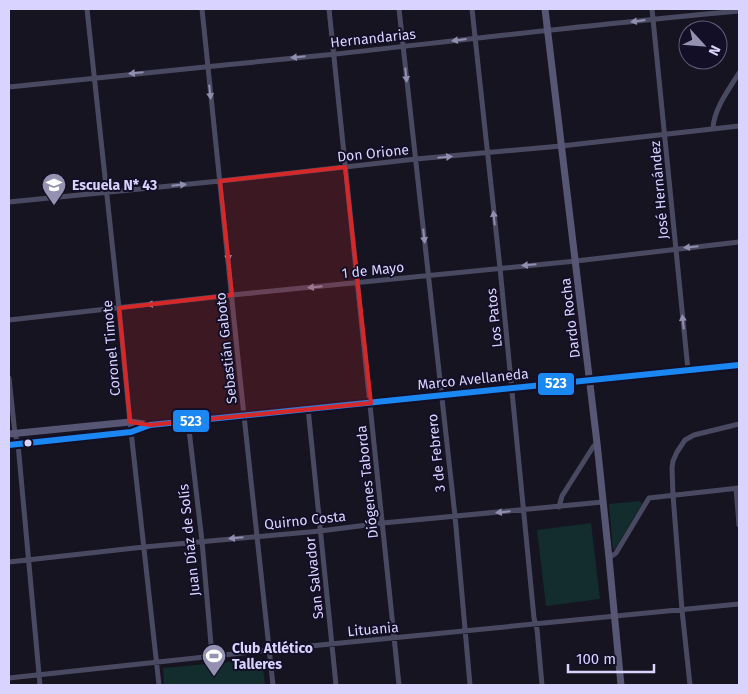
<svg xmlns="http://www.w3.org/2000/svg" width="748" height="694" font-family="'Fira Sans',sans-serif">
<rect width="100%" height="100%" fill="#161421"/>
<path fill="#132c2d" d="M 640,501 L 642,504 L 615,549 L 613,549 L 609,504 Z
M 591,523 L 600,599 L 546,606 L 537,530 Z
M 262,659 L 265,685 L 164,685 L 163,668 Z"/>
<g fill="none" stroke-linecap="round" stroke-linejoin="round">
<path stroke="#4a4962" stroke-width="5" d="M 87,9 L 119,308 L 130,422 L 159,685
M 202,9 C 225,234 248,460 273,685
M 329,9 L 399,685
M 399,9 L 455,516 L 470,685
M 472,9 L 500,268 L 534,618 L 537,629 L 542,685
M 652,9 L 688,370
M 9,87 C 118,75 227,65 336,54 C 471,39 605,23 739,11
M 713,128 C 714,109 729,89 739,73
M 9,202 L 220,181 L 416,159 L 561,146 L 739,126
M 9,320 L 232,295 L 576,261 L 739,242
M 9,378 L 15,434 L 18,444 L 40,685
M 308,408 L 336,685
M 188,421 L 202,541 L 212,656
M 736,488 L 739,525
M 559,507 L 562,496 L 593,447 L 597,443
M 609,558 L 616,553 L 649,498 L 739,488
M 9,562 L 144,547 L 320,531 L 383,523 L 603,502
M 9,678 L 269,650 L 739,604
M 690,685 L 682,610 L 673,495 L 672,468 L 673,461 L 677,452 L 685,440 L 694,435 L 739,424"/>
<path stroke="#575674" stroke-width="7" d="M 545,9 L 597,443 L 609,558 L 621,685
M 9,434 L 130,422 L 150,425 L 188,421 L 739,365
M 9,445 L 131,432 L 149,425"/>
<defs>
<path id="bus-1" d="M 9,445 L 131,432 L 150,425 L 739,365"/>
</defs>
<use href="#bus-1" stroke="#130f26" stroke-width="10"/>
<use href="#bus-1" stroke="#1a87f2" stroke-width="6"/>
</g>
<defs><path id="oneway-solid" d="M-6-.8H1V-3.2L6.5 0L1 3.2V.8H-6Z" transform="scale(1.25)"/></defs>
<g fill="#928eb0">
<use href="#oneway-solid" transform="translate(638 21) rotate(173)"/>
<use href="#oneway-solid" transform="translate(459 40) rotate(173)"/>
<use href="#oneway-solid" transform="translate(298 57) rotate(174)"/>
<use href="#oneway-solid" transform="translate(136 73) rotate(175)"/>
<use href="#oneway-solid" transform="translate(406 75) rotate(84)"/>
<use href="#oneway-solid" transform="translate(210 92) rotate(84)"/>
<use href="#oneway-solid" transform="translate(445 157) rotate(-5)"/>
<use href="#oneway-solid" transform="translate(179 185) rotate(-6)"/>
<use href="#oneway-solid" transform="translate(494 218) rotate(-96)"/>
<use href="#oneway-solid" transform="translate(424 236) rotate(84)"/>
<use href="#oneway-solid" transform="translate(691 247) rotate(174)"/>
<use href="#oneway-solid" transform="translate(228 254) rotate(84)"/>
<use href="#oneway-solid" transform="translate(529 265) rotate(175)"/>
<use href="#oneway-solid" transform="translate(315 287) rotate(174)"/>
<use href="#oneway-solid" transform="translate(154 304) rotate(174)"/>
<use href="#oneway-solid" transform="translate(683 322) rotate(-96)"/>
<use href="#oneway-solid" transform="translate(503 512) rotate(174)"/>
<use href="#oneway-solid" transform="translate(236 538) rotate(175)"/>
</g>
<path fill="#d62828" fill-opacity="0.2" stroke="#d62828" stroke-width="4" stroke-linejoin="round" d="M 345,167 L 371,403 L 150,425 L 130,422 L 119,308 L 232,295 L 220,181 Z"/>
<defs>
<symbol id="school-pin" viewBox="-11 -11 22 30"><path d="M0 17L-7.5 6A9.5 9.5 0 1 1 7.5 6Z" fill="#9591b1" stroke="#130f26"/><path d="M0-5L7-2L0 1L-7-2ZM-4 1L0 2.5L4 1V4Q0 6-4 4Z" fill="#fff"/></symbol>
<symbol id="stadium-pin" viewBox="-11 -11 22 30"><path d="M0 17L-7.5 6A9.5 9.5 0 1 1 7.5 6Z" fill="#9591b1" stroke="#130f26"/><path d="M0-5a6.5 5 0 1 0 0 10a6.5 5 0 1 0 0-10ZM-3.5-1.8h7v3.6h-7Z" fill="#fff"/></symbol>
</defs>
<g fill-rule="evenodd">
<use href="#school-pin" x="40" y="171" width="28" height="38"/>
<use href="#stadium-pin" x="200" y="642" width="28" height="38"/>
</g>
<circle fill="#d9d4ff" stroke="#130f26" stroke-width="2" cx="28" cy="443" r="4.5"/>
<g text-anchor="middle" stroke-width="4" stroke-linejoin="round" paint-order="stroke">
<g font-size="14" fill="#d9d4ff" stroke="#130f26">
<text transform="translate(373 38) rotate(-6)" y="5">Hernandarias</text>
<text transform="translate(373 153) rotate(-6)" y="5">Don Orione</text>
<text transform="translate(659 190) rotate(-95)" y="5">José Hernández</text>
<text transform="translate(373 270) rotate(-6)" y="5">1 de Mayo</text>
<text transform="translate(494 318) rotate(-96)" y="5">Los Patos</text>
<text transform="translate(570 318) rotate(-97)" y="5">Dardo Rocha</text>
<text transform="translate(111 348) rotate(-95)" y="5">Coronel Timote</text>
<text transform="translate(226 348) rotate(-96)" y="5">Sebastián Gaboto</text>
<text transform="translate(473 379) rotate(-6)" y="5">Marco Avellaneda</text>
<text transform="translate(436 453) rotate(-96)" y="5">3 de Febrero</text>
<text transform="translate(367 482) rotate(-96)" y="5">Diógenes Taborda</text>
<text transform="translate(305 520) rotate(-6)" y="5">Quirno Costa</text>
<text transform="translate(189 540) rotate(-96)" y="5">Juan Díaz de Solís</text>
<text transform="translate(314 578) rotate(-96)" y="5">San Salvador</text>
<text transform="translate(373 629) rotate(-5)" y="5">Lituania</text>
</g>
<g font-size="14" font-weight="bold" fill="#d9d4ff" stroke="#130f26" text-anchor="start">
<text x="72" y="190">Escuela N* 43</text>
<text x="232" y="653">Club Atlético<tspan x="232" dy="16">Talleres</tspan></text>
</g>
</g>
<g stroke="#130f26" stroke-width="2">
<rect x="537" y="372" width="38" height="24" rx="5" fill="#1a87f2"/>
<rect x="172" y="409" width="38" height="24" rx="5" fill="#1a87f2"/>
</g>
<g font-size="14" text-anchor="middle" font-weight="bold" fill="#fff">
<text x="556" y="388">523</text>
<text x="191" y="426">523</text>
</g>
<rect width="748" height="694" fill="none" stroke="#d9d4ff" stroke-width="20"/>
<g transform="translate(703 45) rotate(116)"><circle r="24" fill="#130f26" stroke="#625e7d"/>
<path d="M0-4L9 19L0 12L-9 19Z" fill="#9591b1"/>
<text y="-8" font-size="14" font-weight="bold" text-anchor="middle" fill="#d9d4ff">N</text>
</g>
<path d="M568 664v8h86v-8" fill="none" stroke="#d9d4ff" stroke-width="2.5"/>
<text x="576" y="664" font-size="15" fill="#d9d4ff" stroke="#130f26" stroke-width="4" paint-order="stroke">100 m</text>
</svg>
